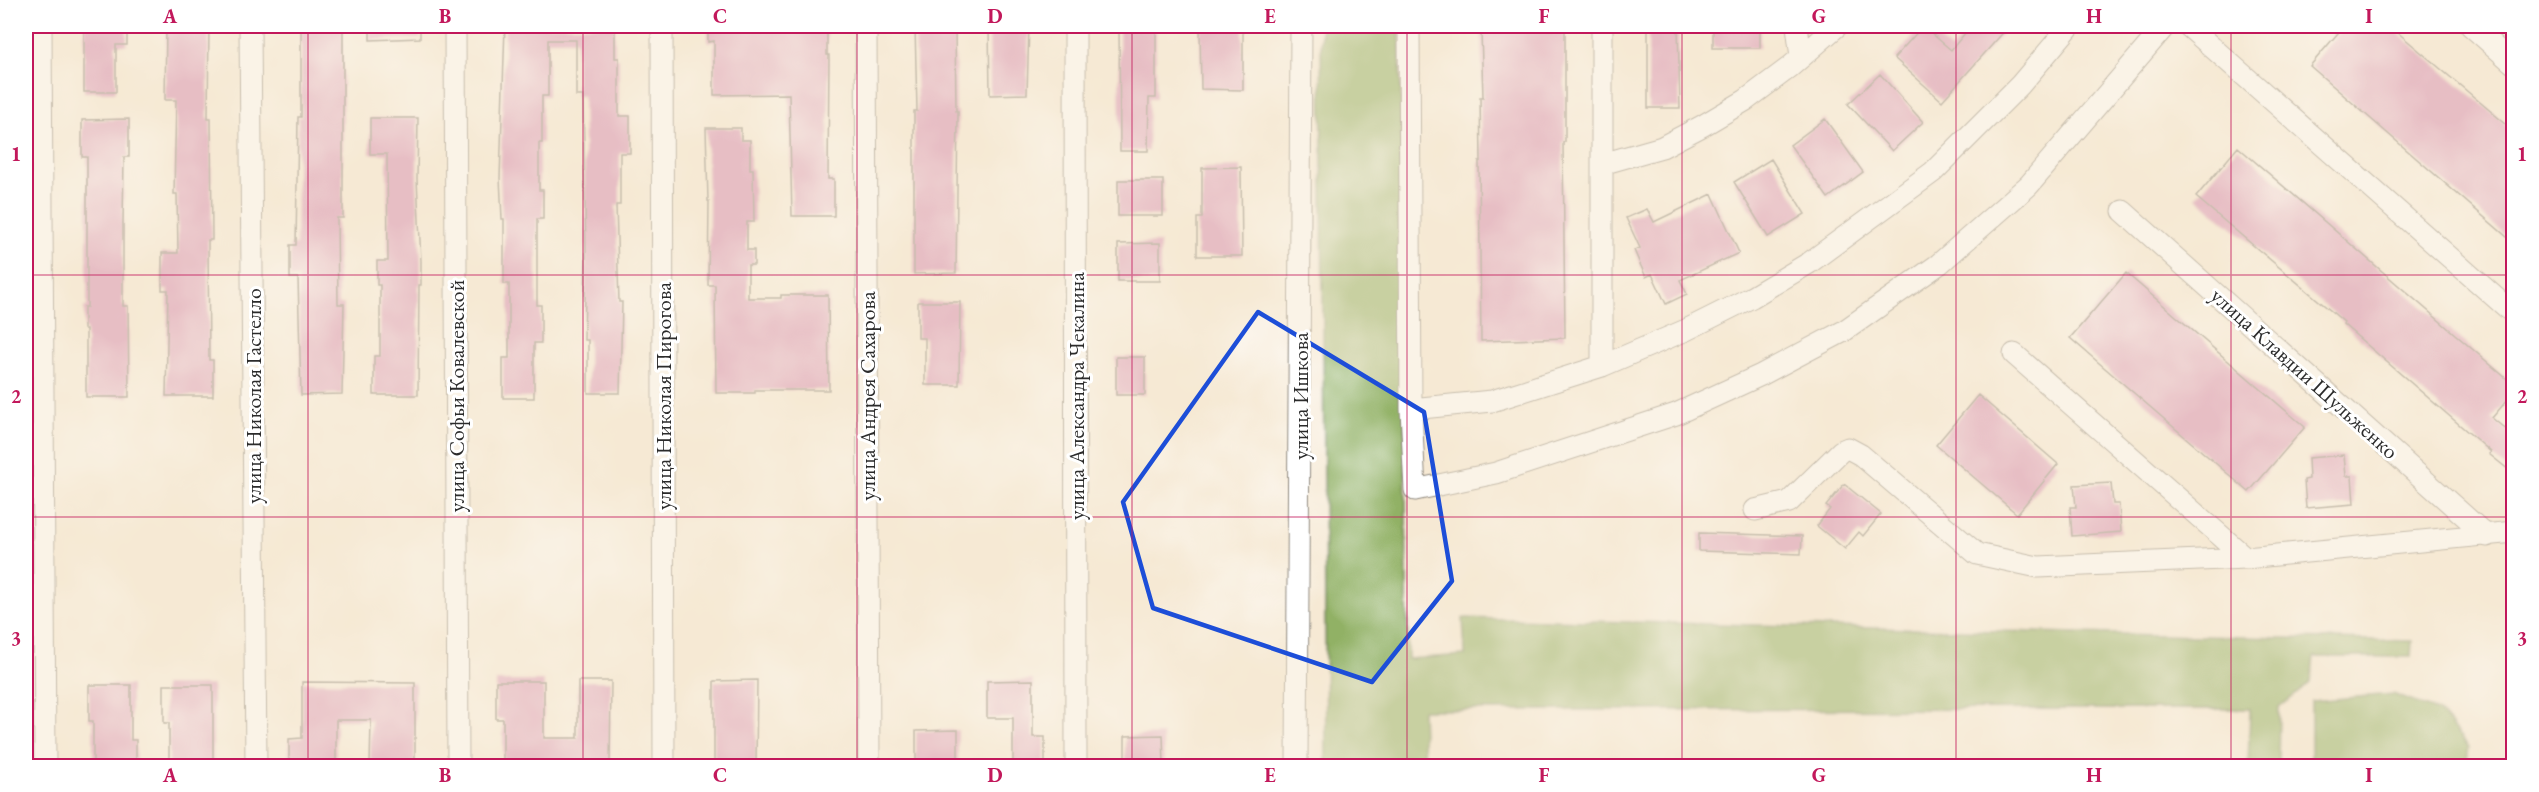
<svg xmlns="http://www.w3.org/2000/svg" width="2539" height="792" font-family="'EB Garamond',serif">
<rect width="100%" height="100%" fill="#fff"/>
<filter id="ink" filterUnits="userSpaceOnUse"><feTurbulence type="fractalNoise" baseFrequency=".0167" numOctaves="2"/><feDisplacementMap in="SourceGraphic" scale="12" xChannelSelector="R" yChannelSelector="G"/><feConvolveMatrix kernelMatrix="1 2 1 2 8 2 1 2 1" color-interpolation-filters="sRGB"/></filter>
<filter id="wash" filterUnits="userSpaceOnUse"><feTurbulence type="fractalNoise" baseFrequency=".008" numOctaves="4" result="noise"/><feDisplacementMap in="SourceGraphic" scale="24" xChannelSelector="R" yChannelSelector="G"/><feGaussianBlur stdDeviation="1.35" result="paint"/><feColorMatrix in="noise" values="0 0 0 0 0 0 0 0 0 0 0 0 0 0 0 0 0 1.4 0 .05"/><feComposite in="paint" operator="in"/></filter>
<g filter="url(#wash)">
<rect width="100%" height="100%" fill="#f6e9d4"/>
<path fill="#91b165" stroke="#5e6e48" stroke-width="1.5" d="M 1321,26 L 1400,26 L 1408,659 L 1465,655 L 1463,618 L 2412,641 L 2411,657 L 2314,657 L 2311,682 L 2279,708 L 2278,766 L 2248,766 L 2250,709 L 1422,710 L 1424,766 L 1326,766 Z
M 2393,694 L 2439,712 L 2469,747 L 2466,766 L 2311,766 L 2311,701 Z"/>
<g id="blocks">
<path fill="#d68ab2" d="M 84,26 L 127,26 L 127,45 L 116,45 L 116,92 L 84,92 Z
M 166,26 L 209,26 L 208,118 L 211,118 L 212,240 L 208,240 L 209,360 L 213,360 L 213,396 L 166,396 L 168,290 L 162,290 L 162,253 L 178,253 L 177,194 L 174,194 L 176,100 L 165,100 Z
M 301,26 L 343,26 L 343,218 L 337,218 L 338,304 L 344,304 L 342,394 L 301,395 L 298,278 L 290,278 L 290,245 L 296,245 L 298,117 L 301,117 Z
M 370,26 L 420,26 L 420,38 L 370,40 Z
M 505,26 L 615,26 L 615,58 L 619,58 L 619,116 L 630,116 L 630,153 L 620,153 L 620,205 L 616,205 L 619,302 L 622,302 L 620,393 L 588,393 L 588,340 L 584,340 L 586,256 L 583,96 L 576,96 L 576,40 L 548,40 L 548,96 L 542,96 L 542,143 L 539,143 L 539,190 L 543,190 L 543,219 L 537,219 L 537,305 L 541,305 L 541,343 L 534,343 L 534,398 L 503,398 L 503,358 L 509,358 L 509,284 L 504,284 L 504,219 L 502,219 L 500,178 Z
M 708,26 L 827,26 L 827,55 L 829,55 L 828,179 L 834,179 L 834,216 L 792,216 L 789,94 L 714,95 L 714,41 L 708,42 Z
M 915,26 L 955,26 L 956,111 L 958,111 L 956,273 L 914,274 L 914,111 L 917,111 Z
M 989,26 L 1029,26 L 1027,94 L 990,95 Z
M 1119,26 L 1156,26 L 1156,98 L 1149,98 L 1148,151 L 1120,151 Z
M 1200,26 L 1243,26 L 1243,90 L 1201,89 Z
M 1648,26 L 1678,26 L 1680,108 L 1648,108 Z
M 1713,26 L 1760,26 L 1760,48 L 1713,48 Z
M 1923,26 L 1951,50 L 1971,26 L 2009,26 L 1942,101 L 1894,58 Z
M 2344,26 L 2390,26 L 2514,131 L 2514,243 L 2310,66 Z
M 1565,29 L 1565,142 L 1563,142 L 1565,338 L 1481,341 L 1479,161 L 1481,161 L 1480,97 L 1483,97 L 1481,31 Z
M 1880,74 L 1923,122 L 1892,151 L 1848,104 Z
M 370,118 L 418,118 L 417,179 L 421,261 L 421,285 L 419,285 L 418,395 L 374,395 L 374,356 L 380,356 L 380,285 L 377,285 L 377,261 L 388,261 L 387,154 L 370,154 Z
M 129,119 L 129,157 L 124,157 L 123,223 L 123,306 L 128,306 L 129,397 L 86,397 L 86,329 L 84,329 L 84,307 L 87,307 L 87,157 L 82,157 L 82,120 Z
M 1825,119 L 1863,172 L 1828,198 L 1790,145 Z
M 706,128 L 741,128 L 741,140 L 750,140 L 750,169 L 753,169 L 754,222 L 747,222 L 747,250 L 754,250 L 754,265 L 748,265 L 748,298 L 781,298 L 781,295 L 828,295 L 829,390 L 755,390 L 755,393 L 716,393 L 715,285 L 708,285 L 709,201 L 708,201 Z
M 2238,147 L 2514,385 L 2514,392 L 2492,418 L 2514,436 L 2514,474 L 2489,454 L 2491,452 L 2343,324 L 2344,322 L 2196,197 Z
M 1771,159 L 1805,214 L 1768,237 L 1734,182 Z
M 1241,167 L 1242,256 L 1197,256 L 1197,218 L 1202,218 L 1202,168 Z
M 1118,180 L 1163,180 L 1163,216 L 1118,216 Z
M 1712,194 L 1739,253 L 1680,280 L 1687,294 L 1666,304 L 1652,274 L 1646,277 L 1640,264 L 1634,250 L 1640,248 L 1626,218 L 1647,209 L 1654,222 Z
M 1160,243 L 1160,281 L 1118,281 L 1118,244 Z
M 2126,273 L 2305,427 L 2249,492 L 2070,338 Z
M 918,302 L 960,302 L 959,385 L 925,385 L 925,338 L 918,338 Z
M 1116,357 L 1145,357 L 1145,395 L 1116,395 Z
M 1978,395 L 2058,464 L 2017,514 L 1936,445 Z
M 2344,455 L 2346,476 L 2352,476 L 2354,504 L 2306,508 L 2304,480 L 2309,479 L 2308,458 Z
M 2111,483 L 2113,504 L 2119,504 L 2121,532 L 2072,536 L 2070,507 L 2076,507 L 2074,485 Z
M 1844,484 L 1881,514 L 1863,536 L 1859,532 L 1845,549 L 1817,526 L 1830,509 L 1826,506 Z
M 1699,533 L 1802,536 L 1801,554 L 1699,551 Z
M 757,680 L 756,766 L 714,766 L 714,681 Z
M 1033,680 L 1033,737 L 1045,737 L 1045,766 L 1013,766 L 1013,718 L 987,718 L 987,681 Z
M 496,681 L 544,681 L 544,738 L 578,738 L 578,681 L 611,681 L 610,766 L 503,766 L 503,719 L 496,719 Z
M 302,682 L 415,683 L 415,766 L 370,766 L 371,720 L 336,720 L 336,766 L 289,766 L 289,739 L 302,738 Z
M 89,685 L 131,685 L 131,740 L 136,740 L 136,766 L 93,766 L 93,721 L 89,721 Z
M 164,685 L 213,685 L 213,766 L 169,766 L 169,723 L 164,723 Z
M 958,730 L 958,766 L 916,766 L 916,731 Z
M 1163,735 L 1164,766 L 1125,766 L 1125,736 Z"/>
</g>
</g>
<g filter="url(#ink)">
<use href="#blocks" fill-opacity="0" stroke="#908a80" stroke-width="1.5"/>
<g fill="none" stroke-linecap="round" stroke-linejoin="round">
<defs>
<path id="minor" d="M 41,26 L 45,766
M 250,26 L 256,766
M 455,26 L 458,766
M 662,26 L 664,766
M 866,26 L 869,766
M 1075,26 L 1076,766
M 1409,26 L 1411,409 L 1415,490 L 1496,473 L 1676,414 L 1761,375 L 1844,331 L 1939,264 L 2029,185 L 2165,26
M 1797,26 L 1801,57
M 2188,26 L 2514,314
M 2471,26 L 2514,64
M 1602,164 L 1662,147 L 1702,126 L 1746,100 L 1790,67 L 1837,26
M 2123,211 L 2487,536
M 2014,354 L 2246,558
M 1602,366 L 1602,26
M 1411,409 L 1492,401 L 1602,366 L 1686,330 L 1752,297 L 1809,263 L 1933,172 L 2020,85 L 2070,26
M 1755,510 L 1789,502 L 1841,451 L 1848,448 L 1861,455 L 1977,554 L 2038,567 L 2246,558 L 2514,532
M 1297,766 L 1301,26"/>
</defs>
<use href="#minor" stroke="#908a80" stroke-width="23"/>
<use href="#minor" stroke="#fff" stroke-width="21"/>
</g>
</g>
<path d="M0 0H2539V792H0ZM 1258,312 L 1424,412 L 1452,581 L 1372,682 L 1153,608 L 1123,502 Z" fill="#f6e9d4" fill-opacity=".55" fill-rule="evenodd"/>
<path fill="none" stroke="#1d4ed8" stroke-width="4.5" stroke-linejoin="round" d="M 1258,312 L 1424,412 L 1452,581 L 1372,682 L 1153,608 L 1123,502 Z"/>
<path fill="none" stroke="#c2185b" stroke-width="1.5" stroke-opacity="0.55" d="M 308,26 L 308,766M 583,26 L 583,766M 857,26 L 857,766M 1132,26 L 1132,766M 1407,26 L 1407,766M 1682,26 L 1682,766M 1956,26 L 1956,766M 2231,26 L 2231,766M 26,275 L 2514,275M 26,517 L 2514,517"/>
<g text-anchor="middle" stroke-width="6" stroke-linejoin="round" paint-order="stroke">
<g font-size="22" fill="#2b2b2b" stroke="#fff">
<text transform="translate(2305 373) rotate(42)" y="8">улица Клавдии Шульженко</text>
<text transform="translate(253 396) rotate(-90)" y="8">улица Николая Гастелло</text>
<text transform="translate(456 396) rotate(-90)" y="8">улица Софьи Ковалевской</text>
<text transform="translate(663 396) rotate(-90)" y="8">улица Николая Пирогова</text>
<text transform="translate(867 396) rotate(-90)" y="8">улица Андрея Сахарова</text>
<text transform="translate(1076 396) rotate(-90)" y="8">улица Александра Чекалина</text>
<text transform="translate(1300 396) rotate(-90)" y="8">улица Ишкова</text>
</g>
</g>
<rect width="2539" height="792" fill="none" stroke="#fff" stroke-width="66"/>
<rect x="33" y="33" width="2473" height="726" fill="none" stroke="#c2185b" stroke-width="2"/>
<g font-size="20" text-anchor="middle" font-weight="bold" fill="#c2185b">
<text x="170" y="23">A</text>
<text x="445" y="23">B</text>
<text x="720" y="23">C</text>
<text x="995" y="23">D</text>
<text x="1270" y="23">E</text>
<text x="1544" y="23">F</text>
<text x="1819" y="23">G</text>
<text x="2094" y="23">H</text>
<text x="2369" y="23">I</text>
<text x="16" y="161">1</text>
<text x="2522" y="161">1</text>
<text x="16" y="403">2</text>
<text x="2522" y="403">2</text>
<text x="16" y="645">3</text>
<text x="2522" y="645">3</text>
<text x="170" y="782">A</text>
<text x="445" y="782">B</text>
<text x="720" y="782">C</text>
<text x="995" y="782">D</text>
<text x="1270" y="782">E</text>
<text x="1544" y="782">F</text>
<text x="1819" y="782">G</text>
<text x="2094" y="782">H</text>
<text x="2369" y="782">I</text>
</g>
</svg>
